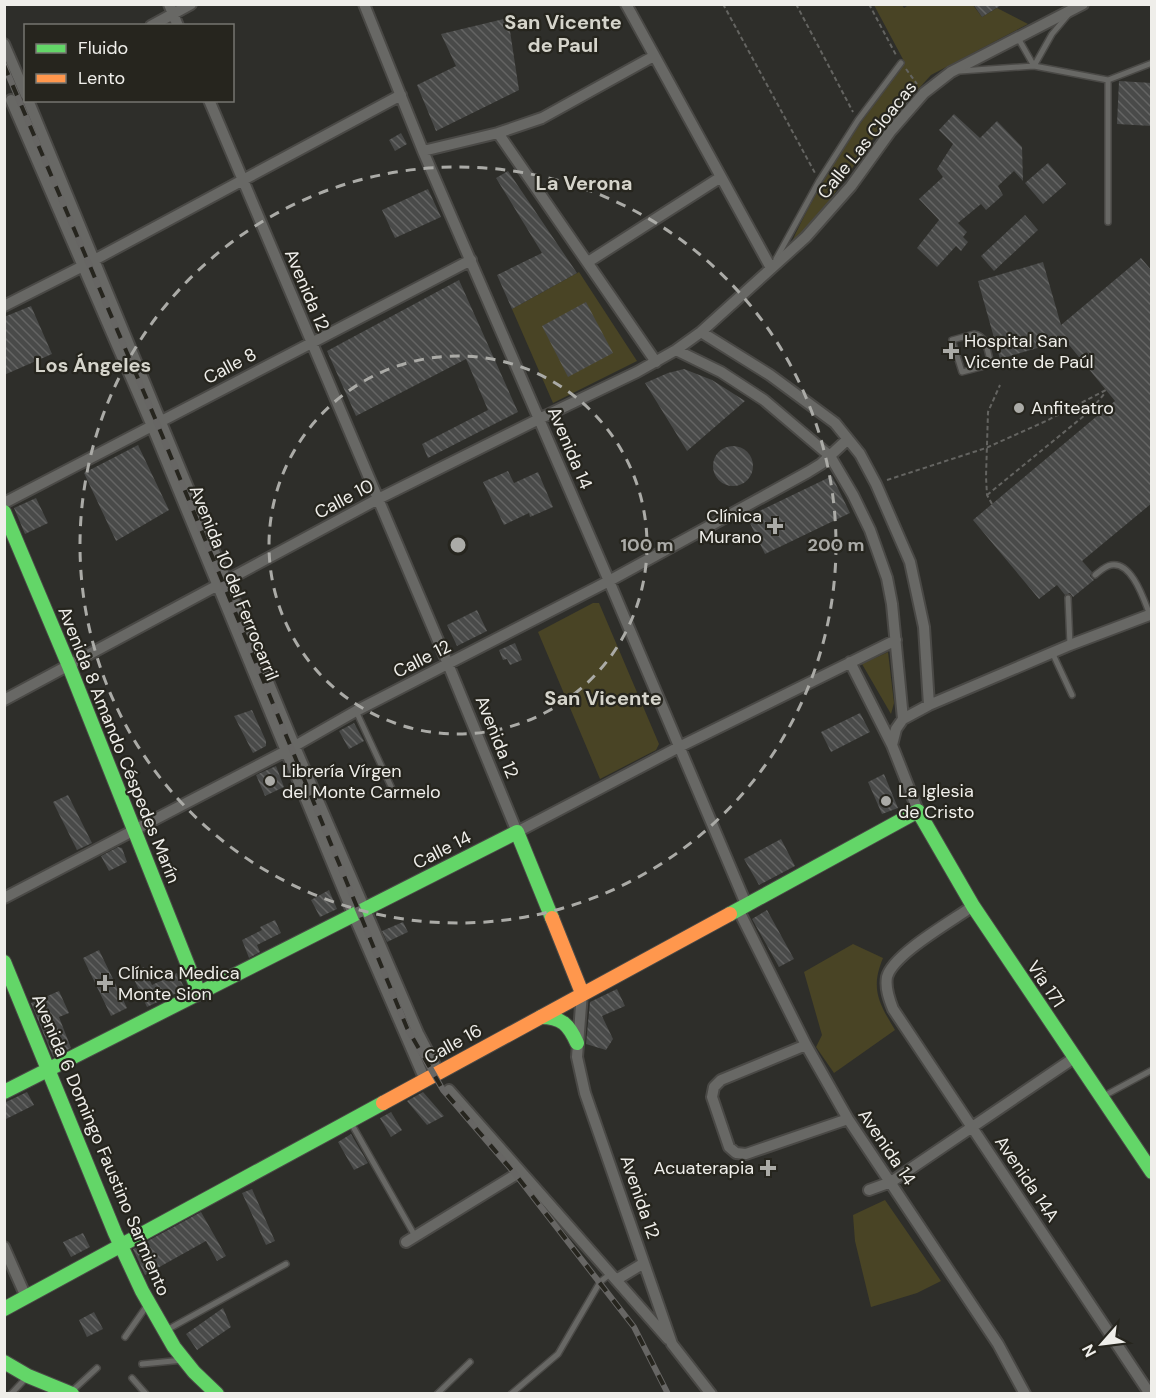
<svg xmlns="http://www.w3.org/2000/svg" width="1156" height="1398" font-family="'DM Sans',sans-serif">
<defs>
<pattern id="building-back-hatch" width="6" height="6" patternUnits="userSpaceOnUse" patternTransform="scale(1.5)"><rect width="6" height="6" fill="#494a49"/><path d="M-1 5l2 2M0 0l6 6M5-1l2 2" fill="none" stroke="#646463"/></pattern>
</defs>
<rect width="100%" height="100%" fill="#2e2e2a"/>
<path fill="#494425" d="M 910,4 L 973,5 L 982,17 L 997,8 L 1028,24 L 931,75 L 873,139 L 819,215 L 790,246 C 820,179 860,121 905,63 L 874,5 L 902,5 L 904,8 Z
M 579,272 L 637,361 L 553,403 L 512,309 Z
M 593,603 L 599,603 L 659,744 L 656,750 L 600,779 L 538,632 Z
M 888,652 L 894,703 L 891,714 L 862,664 Z
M 853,944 L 883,958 C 870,989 879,1003 895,1030 L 834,1073 L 816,1047 L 822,1035 L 804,972 Z
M 885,1200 L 941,1281 L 917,1293 L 871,1307 L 855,1241 L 853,1215 Z"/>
<path fill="url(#building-back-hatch)" d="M 973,4 L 1003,4 L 982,17 Z
M 508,18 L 519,90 L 436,131 L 417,85 L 456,66 L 441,34 Z
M 1119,81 L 1152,83 L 1152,126 L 1117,124 Z
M 954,114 L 980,138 L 997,121 L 1022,147 L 1023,181 L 1014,171 L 998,186 L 1003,195 L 986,210 L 981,204 L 958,223 L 967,232 L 963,237 L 968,242 L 961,251 L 956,246 L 937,267 L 917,248 L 939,220 L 919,199 L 943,177 L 937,169 L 953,144 L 939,130 Z
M 401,133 L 407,144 L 395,151 L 389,140 Z
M 1048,163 L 1066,184 L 1043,204 L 1025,183 Z
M 508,171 L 577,273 L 512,309 L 497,275 L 542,253 L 496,178 Z
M 428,189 L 441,217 L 395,238 L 382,210 Z
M 1025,215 L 1038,230 L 994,271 L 981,256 Z
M 1141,258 L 1152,271 L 1152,503 L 1082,561 L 1092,572 L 1090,576 L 1094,580 L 1073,597 L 1070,593 L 1065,595 L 1057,585 L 1039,599 L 973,520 L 1115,401 L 1065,340 L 1000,359 L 978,281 L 1043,262 L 1061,325 Z
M 459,280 L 518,412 L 428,458 L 422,444 L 488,410 L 466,359 L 356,416 L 327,351 Z
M 586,302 L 613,353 L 568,377 L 542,326 Z
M 31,306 L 52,354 L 4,375 L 4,317 Z
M 684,369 L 712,380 L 745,401 L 687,451 L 645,383 L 668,373 Z
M 138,445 L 169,510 L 116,541 L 84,473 Z
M713 466a20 20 0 1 1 40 0a20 20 0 1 1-40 0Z
M 508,471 L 514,483 L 538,472 L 553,507 L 530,517 L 529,513 L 504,525 L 483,482 Z
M 832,476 L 850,513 L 765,554 L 747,517 Z
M 36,498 L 48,523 L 25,534 L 14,508 Z
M 477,610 L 487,631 L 457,646 L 447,625 Z
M 515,643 L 522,660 L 510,665 L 507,659 L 503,660 L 499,650 Z
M 252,710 L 266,741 L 266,746 L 253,753 L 234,716 Z
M 860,713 L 870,732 L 831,752 L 821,732 Z
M 354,723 L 364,741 L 349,749 L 339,731 Z
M 276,766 L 284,787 L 265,796 L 256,775 Z
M 884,774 L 898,808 L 882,814 L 868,782 Z
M 68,795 L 92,843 L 77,850 L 53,802 Z
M 781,839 L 795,866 L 759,885 L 744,859 Z
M 118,847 L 122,848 L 127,862 L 109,871 L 101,856 Z
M 329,890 L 337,909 L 320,917 L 311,900 Z
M 767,910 L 794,959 L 779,967 L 752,919 Z
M 275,920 L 281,933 L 257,945 L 260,952 L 249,958 L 242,940 L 262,930 L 260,927 Z
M 403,922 L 408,932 L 387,942 L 382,931 Z
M 99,950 L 127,1008 L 111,1016 L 83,958 Z
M 144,967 L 152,985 L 177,973 L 185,989 L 147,1007 L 131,973 Z
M 617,989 L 625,1006 L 602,1016 L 613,1039 L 606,1050 L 586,1044 L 590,1002 Z
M 59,991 L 69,1013 L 59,1017 L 71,1048 L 53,1057 L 31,1003 Z
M 27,1092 L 34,1105 L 4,1120 L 4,1103 Z
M 423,1092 L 444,1116 L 427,1125 L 407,1101 Z
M 391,1112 L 402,1130 L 391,1137 L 380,1118 Z
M 351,1134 L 368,1163 L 354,1170 L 338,1142 Z
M 252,1189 L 275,1241 L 266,1245 L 242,1193 Z
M 201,1212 L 226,1256 L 217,1261 L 206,1241 L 145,1275 L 133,1249 Z
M 83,1233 L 90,1247 L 71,1257 L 63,1242 Z
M 223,1308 L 231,1327 L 197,1350 L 186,1334 Z
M 94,1312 L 103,1329 L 87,1337 L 79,1320 Z"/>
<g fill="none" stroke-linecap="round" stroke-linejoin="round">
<defs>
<path id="lane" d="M 1018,38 L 1034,66
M 1034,66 L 1052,34 L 1068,15
M 960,71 L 1034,66 L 1108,80 L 1152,63
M 1108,222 L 1108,80
M 776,259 L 819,181 L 858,120 L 901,63
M 974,334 C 987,336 987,350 990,360 L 981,367 L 962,372 L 952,340 Z
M 1095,575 C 1099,572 1105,566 1111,565 C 1132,561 1144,600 1150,615
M 1068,598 L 1070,645
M 1052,652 L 1072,695
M 356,711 L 394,793
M 1102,1097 L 1152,1070
M 351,1123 L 415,1236
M 165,1331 L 286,1264
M 125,1337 L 146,1307
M 142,1364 L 183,1360
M 132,1378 L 146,1394
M 71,1392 L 97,1368
M 11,1394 L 27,1377
M 437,1394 L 470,1362
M 511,1394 L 558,1354 L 600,1282 L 610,1274"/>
<path id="street" d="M 169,4 L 178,26
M 364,4 L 423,151 L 609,581 L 746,904
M 626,4 L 771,268
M 151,26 L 191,4
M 4,44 L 26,95
M 11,100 L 152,426 L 354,916 L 425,1080
M 28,100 L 295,747 L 418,1033 L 439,1073
M 209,100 L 448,664 L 517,832 L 679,747 L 896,640
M 498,133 L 656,362
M 423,151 L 498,133 L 542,118 L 654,56
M 588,262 L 721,177
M 4,306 L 83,266 L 401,95
M 701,332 L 770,375 L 835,423 L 860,454 L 876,484 L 910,562 L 924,627 L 929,705
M 676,350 L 721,372 L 764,400 L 830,456 L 853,495 L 870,530 L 887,578 L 892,604 L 903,719
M 4,503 L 471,260
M 850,662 L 892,745 L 918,811
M 4,700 L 378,499 L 539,419 L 637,372 L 676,350 L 701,332 L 806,237 L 851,186 L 890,132 L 924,93 L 951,72 L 1083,4
M 892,745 L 896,729 L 903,719 L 929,705 L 1070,645 L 1152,614
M 4,898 L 286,751 L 356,711 L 609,581 L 808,472 L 821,464 L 848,439
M 973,906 C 952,921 893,954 887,977 C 885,988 889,999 893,1009 L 1150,1394
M 738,909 L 806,1045 L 848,1119 L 998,1344 L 1025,1394
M 582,993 L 577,1057 L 585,1093 L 672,1344 L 711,1394
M 806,1045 L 721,1080 L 714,1087 L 712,1097 L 729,1147 L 736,1153 L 746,1154 L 848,1119
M 449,1090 L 668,1339
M 869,1190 L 891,1182 L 1074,1058
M 406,1242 L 520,1172
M 4,1247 L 26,1297
M 616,1280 L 644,1263"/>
<path id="fast" d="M 4,512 L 69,666 L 199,993
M 730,914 L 918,811 L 973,906 L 1152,1172
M 4,962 L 115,1233 L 142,1291 L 174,1347 L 194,1372 L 217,1394
M 541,1017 C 562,1017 569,1025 577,1043
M 4,1092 L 517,832 L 552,918
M 4,1309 L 383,1103
M 4,1362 L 28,1376 L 72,1394"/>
<path id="slow" d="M 552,918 L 582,993
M 383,1103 L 730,914"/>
</defs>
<use href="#lane" stroke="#4a4946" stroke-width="8"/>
<use href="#street" stroke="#4a4946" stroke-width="14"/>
<use href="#fast" stroke="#4a4946" stroke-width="16"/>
<use href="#slow" stroke="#4a4946" stroke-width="16"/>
<path stroke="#646461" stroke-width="2" stroke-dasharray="4.5 3" stroke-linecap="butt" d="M 723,4 L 815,173
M 796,4 L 853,112
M 869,4 L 896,55
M 906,69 L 917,84
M 887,480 L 986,448 L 1046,421 L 1106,390
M 987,495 L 1090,411 L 1105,393
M 992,504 L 987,495 L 986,477 L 988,412 L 1000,385"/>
<use href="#lane" stroke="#686865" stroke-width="5"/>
<use href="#street" stroke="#686865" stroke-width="10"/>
<use href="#fast" stroke="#63d668" stroke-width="14"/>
<use href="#slow" stroke="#ff974d" stroke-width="14"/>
<defs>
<path id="rail" d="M 4,65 L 157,423 L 407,1028 L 443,1090 L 516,1175 L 634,1327 L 668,1394"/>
</defs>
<use href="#rail" stroke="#676664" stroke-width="6"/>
<use href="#rail" stroke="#26251e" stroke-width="4" stroke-dasharray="11" stroke-linecap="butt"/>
</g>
<g fill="none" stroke="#ababa7" stroke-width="3" stroke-dasharray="10 8">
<circle cx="458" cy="545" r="189"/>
<circle cx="458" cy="545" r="378"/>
</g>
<g fill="#ababa7" stroke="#26251e" stroke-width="2">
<path d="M948 342h6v6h6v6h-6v6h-6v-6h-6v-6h6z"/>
<circle cx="1019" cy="408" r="6"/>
<path d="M772 517h6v6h6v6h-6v6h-6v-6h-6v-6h6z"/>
<circle cx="270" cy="781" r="6"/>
<circle cx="886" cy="801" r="6"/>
<path d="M102 974h6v6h6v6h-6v6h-6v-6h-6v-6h6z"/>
<path d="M765 1159h6v6h6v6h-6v6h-6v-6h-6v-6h6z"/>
</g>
<g text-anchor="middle" stroke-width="4.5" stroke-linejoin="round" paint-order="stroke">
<g font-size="18" fill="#efeeea" stroke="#26251e">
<text transform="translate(867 140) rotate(-51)" y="6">Calle Las Cloacas</text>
<text transform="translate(307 290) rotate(67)" y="6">Avenida 12</text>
<text transform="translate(230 366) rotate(-28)" y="6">Calle 8</text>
<text transform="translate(570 448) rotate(67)" y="6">Avenida 14</text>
<text transform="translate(344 499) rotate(-28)" y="6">Calle 10</text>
<text transform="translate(234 583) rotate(68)" y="6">Avenida 10 del Ferrocarril</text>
<text transform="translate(422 659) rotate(-27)" y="6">Calle 12</text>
<text transform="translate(497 737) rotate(68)" y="6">Avenida 12</text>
<text transform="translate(119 745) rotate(68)" y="6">Avenida 8 Amando Céspedes Marín</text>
<text transform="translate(442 850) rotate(-27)" y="6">Calle 14</text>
<text transform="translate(1046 984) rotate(56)" y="6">Vía 171</text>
<text transform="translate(453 1044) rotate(-29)" y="6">Calle 16</text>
<text transform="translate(101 1145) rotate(67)" y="6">Avenida 6 Domingo Faustino Sarmiento</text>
<text transform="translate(887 1147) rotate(56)" y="6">Avenida 14</text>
<text transform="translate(1027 1179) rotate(56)" y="6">Avenida 14A</text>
<text transform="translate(640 1197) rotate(71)" y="6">Avenida 12</text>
</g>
<g font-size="18" fill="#efeeea" stroke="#26251e" text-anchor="start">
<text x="964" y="347">Hospital San<tspan x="964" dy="21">Vicente de Paúl</tspan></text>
<text x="1031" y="414">Anfiteatro</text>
<text x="762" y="522" text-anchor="end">Clínica<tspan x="762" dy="21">Murano</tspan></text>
<text x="282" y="777">Librería Vírgen<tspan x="282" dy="21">del Monte Carmelo</tspan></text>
<text x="898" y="797">La Iglesia<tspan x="898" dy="21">de Cristo</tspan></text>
<text x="118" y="979">Clínica Medica<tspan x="118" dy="21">Monte Sion</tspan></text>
<text x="754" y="1174" text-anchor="end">Acuaterapia</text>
</g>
<g font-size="20" font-weight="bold" fill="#d5d4cb" stroke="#26251e">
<text x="563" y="29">San Vicente<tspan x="563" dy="23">de Paul</tspan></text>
<text x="584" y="190">La Verona</text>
<text x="93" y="372">Los Ángeles</text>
<text x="603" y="705">San Vicente</text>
</g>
</g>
<circle cx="458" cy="545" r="9" fill="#ababa7" stroke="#26251e" stroke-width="3"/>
<g font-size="18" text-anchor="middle" font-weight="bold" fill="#ababa7" stroke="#26251e" stroke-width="4.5" stroke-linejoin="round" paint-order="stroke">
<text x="647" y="551">100 m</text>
<text x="836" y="551">200 m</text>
</g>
<rect width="1156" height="1398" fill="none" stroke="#efeeea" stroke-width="12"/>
<rect x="24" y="24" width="210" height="78" fill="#26251e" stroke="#767570" stroke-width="1.5"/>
<rect x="36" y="44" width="30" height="9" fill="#63d668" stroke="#767570" stroke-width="1.5"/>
<text x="78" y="54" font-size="18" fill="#efeeea">Fluido</text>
<rect x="36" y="74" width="30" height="9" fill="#ff974d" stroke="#767570" stroke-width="1.5"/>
<text x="78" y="84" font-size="18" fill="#efeeea">Lento</text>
<g transform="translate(1102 1344) rotate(242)" stroke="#26251e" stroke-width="4.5" paint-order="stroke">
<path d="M0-4.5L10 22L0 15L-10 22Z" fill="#efeeea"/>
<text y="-9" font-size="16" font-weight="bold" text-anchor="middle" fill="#efeeea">N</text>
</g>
</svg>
